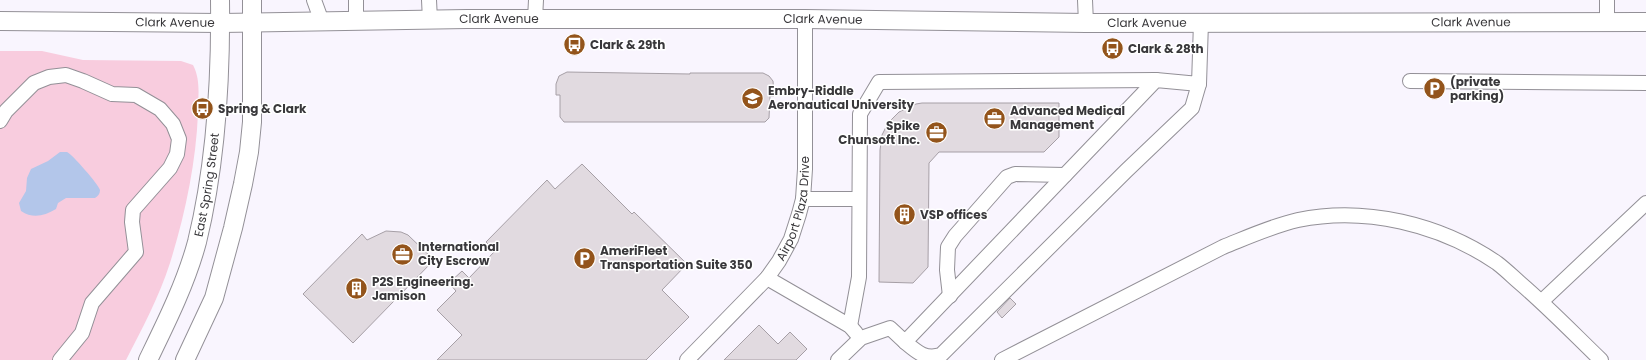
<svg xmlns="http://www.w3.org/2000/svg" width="1646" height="360" font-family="Poppins,sans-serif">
<rect width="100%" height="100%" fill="#f9f5fe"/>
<path fill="#f8ccde" d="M 0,51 L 42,51 L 83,60 L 181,61 L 193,65 C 201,80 198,97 198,113 C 196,163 185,215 170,263 C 159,297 142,329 126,360 L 0,360 Z"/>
<path fill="#b3c6ea" d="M 60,152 C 61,152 66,152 67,152 C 72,154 99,185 100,190 C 100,194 98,196 95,198 L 66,198 L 58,203 L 56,209 C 44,216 33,219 21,211 L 19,203 L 26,191 L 27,178 L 31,169 L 48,161 Z"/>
<path fill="#e1dae0" stroke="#a69fa6" d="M 567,72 L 690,74 L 690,73 L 763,73 L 769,76 L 773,81 L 774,96 L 770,96 L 769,118 L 765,122 L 564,122 L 560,117 L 560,95 L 556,95 L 556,84 L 559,76 Z
M 922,103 L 1059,103 L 1059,137 L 1044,152 L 939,152 L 929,163 L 928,267 L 913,283 L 879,282 L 880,150 L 882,135 L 888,123 L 899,112 L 916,104 Z
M 582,164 L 632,214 L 634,212 L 687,264 L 662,290 L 689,317 L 646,360 L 437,360 L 462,335 L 437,310 L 456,291 L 449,283 L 462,271 L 469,278 L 495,251 L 486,242 L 547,180 L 555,189 Z
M 386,231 L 401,232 L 408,235 L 434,260 L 353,343 L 303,294 L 362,234 L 367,240 Z
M 1010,298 L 1016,304 L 1002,318 L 997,312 Z
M 759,325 L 778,344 L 790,332 L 807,349 L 796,360 L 724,360 Z"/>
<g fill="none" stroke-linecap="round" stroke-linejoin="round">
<defs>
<g id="minor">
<path d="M 314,0 L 322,22"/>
<path d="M 429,0 L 430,20"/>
<path d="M 1085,0 L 1086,23"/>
<path d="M 1607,0 L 1607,23"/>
<path d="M 535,19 L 536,0"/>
<path d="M 356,21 L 356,0"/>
<path d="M 1410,81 L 1646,83"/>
<path d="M 0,121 L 6,111 L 34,83 L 49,77 L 66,75 L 83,81 L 112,94 L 136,95 L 160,109 L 173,124 L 179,139 L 177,154 L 170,168 L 133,210 L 132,222 L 136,252 L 92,303 L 82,333 L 60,360"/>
<path d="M 803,199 L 859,199"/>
<path d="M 767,278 L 850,326 L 856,333"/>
<path d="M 950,296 L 947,270 L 948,247 L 955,236 L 1007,177 L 1015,174 L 1065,175"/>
<path d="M 1542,301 L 1646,203"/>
<path d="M 850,326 L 859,277 L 860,114 L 879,82 L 1156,80"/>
<path d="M 905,342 C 917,352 925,360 941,355 L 1126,171 L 1192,108 L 1199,84"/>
<path id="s1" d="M 687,360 L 767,278 L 779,261 L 791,239 L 799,214 L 803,199 L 805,169 L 805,19"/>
<path d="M 838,360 L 861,338 L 890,328 L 905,342 L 1156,80 L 1199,84 L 1201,22"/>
<path d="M 1002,360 L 1223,247 C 1248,237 1272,226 1298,220 C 1365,206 1440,224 1497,263 C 1505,269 1512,276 1520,283 C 1548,307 1574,334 1601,360"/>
</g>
<g id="major">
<path id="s2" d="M 0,21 L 220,23 L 467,19 L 805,19 L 1086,23 L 1646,22"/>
<path id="s3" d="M 148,360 C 166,323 186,283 197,242 C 216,164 221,81 220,0"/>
<path d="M 185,360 L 214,298 L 233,228 L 243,184 L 249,152 L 252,122 L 252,0"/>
</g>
</defs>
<use href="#minor" stroke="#939097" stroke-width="16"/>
<use href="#major" stroke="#939097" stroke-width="20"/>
<use href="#minor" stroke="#fff" stroke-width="14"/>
<use href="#major" stroke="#fff" stroke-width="18"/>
</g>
<defs>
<symbol id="bus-disc" viewBox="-11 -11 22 22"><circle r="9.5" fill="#93541b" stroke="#fff"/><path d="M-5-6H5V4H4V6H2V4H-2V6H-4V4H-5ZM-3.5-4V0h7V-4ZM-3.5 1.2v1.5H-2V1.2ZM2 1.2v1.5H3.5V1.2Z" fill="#fff"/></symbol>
<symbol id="parking-disc" viewBox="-11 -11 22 22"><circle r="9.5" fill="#93541b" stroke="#fff"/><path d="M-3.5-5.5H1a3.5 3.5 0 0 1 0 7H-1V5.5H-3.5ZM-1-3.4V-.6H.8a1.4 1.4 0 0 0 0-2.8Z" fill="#fff"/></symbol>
<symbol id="university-disc" viewBox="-11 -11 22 22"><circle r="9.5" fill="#93541b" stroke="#fff"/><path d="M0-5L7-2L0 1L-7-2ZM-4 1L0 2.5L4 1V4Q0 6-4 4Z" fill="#fff"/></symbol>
<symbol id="office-disc" viewBox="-11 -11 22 22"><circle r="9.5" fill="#93541b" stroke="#fff"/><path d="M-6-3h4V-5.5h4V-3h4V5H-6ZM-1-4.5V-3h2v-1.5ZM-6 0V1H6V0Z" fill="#fff"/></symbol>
<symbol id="building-disc" viewBox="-11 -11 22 22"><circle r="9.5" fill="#93541b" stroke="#fff"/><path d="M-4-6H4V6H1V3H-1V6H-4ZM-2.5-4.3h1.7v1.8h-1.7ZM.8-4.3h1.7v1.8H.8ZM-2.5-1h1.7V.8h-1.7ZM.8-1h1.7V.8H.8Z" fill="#fff"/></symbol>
</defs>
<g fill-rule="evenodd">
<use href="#bus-disc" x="562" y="32" width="25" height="25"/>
<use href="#bus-disc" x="1100" y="36" width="25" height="25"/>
<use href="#parking-disc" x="1422" y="76" width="25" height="25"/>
<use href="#university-disc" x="740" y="86" width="25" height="25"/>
<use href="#bus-disc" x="190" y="96" width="25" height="25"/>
<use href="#office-disc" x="982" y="106" width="25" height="25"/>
<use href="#office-disc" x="924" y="120" width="25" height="25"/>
<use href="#building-disc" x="892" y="202" width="25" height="25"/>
<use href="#office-disc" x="390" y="242" width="25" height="25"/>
<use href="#parking-disc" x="572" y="246" width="25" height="25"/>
<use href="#building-disc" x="344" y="276" width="25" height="25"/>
</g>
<g text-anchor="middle" stroke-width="3" stroke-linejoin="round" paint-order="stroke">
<g font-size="12" fill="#39383b" stroke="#fff">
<text dy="4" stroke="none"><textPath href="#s2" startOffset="499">Clark Avenue</textPath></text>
<text dy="4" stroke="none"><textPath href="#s2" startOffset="823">Clark Avenue</textPath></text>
<text dy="4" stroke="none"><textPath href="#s2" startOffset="175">Clark Avenue</textPath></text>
<text dy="4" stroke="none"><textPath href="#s2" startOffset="1147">Clark Avenue</textPath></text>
<text dy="4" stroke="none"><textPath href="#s2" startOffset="1471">Clark Avenue</textPath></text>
<text dy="4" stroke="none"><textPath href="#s3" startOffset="186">East Spring Street</textPath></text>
<text dy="4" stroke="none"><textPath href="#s1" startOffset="191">Airport Plaza Drive</textPath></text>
</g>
<g font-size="12" font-weight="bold" fill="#39383b" stroke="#fff" text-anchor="start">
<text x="590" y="49">Clark &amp; 29th</text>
<text x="1128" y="53">Clark &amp; 28th</text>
<text x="1450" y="86">(private<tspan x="1450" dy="14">parking)</tspan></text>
<text x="768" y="95">Embry-Riddle<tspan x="768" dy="14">Aeronautical University</tspan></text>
<text x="218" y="113">Spring &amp; Clark</text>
<text x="1010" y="115">Advanced Medical<tspan x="1010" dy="14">Management</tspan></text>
<text x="920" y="130" text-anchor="end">Spike<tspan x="920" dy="14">Chunsoft Inc.</tspan></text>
<text x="920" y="219">VSP offices</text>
<text x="418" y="251">International<tspan x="418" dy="14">City Escrow</tspan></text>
<text x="600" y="255">AmeriFleet<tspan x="600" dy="14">Transportation Suite 350</tspan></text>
<text x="372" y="286">P2S Engineering.<tspan x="372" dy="14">Jamison</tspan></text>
</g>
</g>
</svg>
